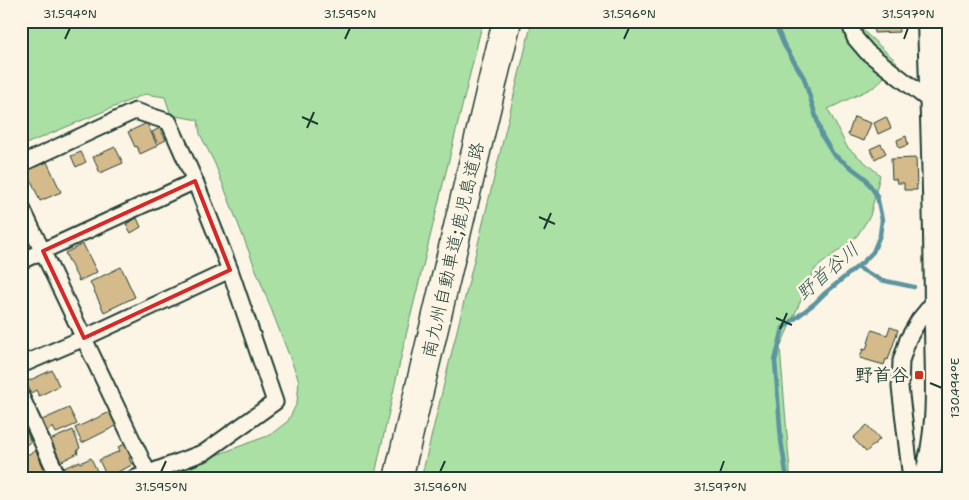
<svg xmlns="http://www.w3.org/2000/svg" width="969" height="500" font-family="'Shantell Sans','Klee One',sans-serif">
<rect width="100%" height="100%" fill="#fcf5e5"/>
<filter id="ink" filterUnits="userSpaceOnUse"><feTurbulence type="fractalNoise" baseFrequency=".02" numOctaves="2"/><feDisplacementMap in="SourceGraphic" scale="10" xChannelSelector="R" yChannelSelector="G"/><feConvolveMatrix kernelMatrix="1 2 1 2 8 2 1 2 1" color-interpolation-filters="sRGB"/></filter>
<g filter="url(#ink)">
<path fill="#aae0a4" stroke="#648e6c" d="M 21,21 L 483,21 L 406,335 L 374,479 L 152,479 L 270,435 L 288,421 L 297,403 L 299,381 L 215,164 L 200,134 L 198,120 L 171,115 L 165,97 L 145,94 L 21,146 Z
M 532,21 L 853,21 L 897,62 L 876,86 L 828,109 L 847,147 L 880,175 L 870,216 L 857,236 L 815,269 L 780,347 L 790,472 L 789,479 L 421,479 Z"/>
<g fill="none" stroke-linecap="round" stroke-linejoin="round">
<path stroke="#5c949f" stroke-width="4.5" d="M 774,21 L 784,45 L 804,78 L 822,136 L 833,154 L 865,178 L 877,196 L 882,220 L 880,235 L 873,252 L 863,262 L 824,294 L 815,303 L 783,328 L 775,361 L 781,440 L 787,479
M 857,267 L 881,280 L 914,287"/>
</g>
<path fill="#d5bb8b" stroke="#1f3d34" d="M 873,21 L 898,21 L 899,32 L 874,33 Z
M 854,117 L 871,123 L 864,141 L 848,135 Z
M 886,117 L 891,128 L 878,134 L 874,123 Z
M 147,123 L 157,146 L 140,154 L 137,146 L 135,147 L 128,132 Z
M 160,128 L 166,140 L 158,144 L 152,132 Z
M 906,136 L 908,145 L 899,148 L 897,140 Z
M 881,144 L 886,153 L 875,159 L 870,149 Z
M 115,147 L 123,163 L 100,173 L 93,157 Z
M 81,152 L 86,162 L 76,167 L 71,156 Z
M 916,158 L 917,190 L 904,190 L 904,183 L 897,183 L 896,179 L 892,179 L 891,159 Z
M 47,162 L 61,192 L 40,201 L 27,171 Z
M 137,218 L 141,227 L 131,233 L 126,224 Z
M 21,222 L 29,239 L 21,242 Z
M 83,244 L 97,272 L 79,281 L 65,253 Z
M 121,267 L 135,297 L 104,312 L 90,282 Z
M 890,327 L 898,330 L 888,360 L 886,359 L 884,365 L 860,358 L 863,349 L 866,350 L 872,330 L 887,335 Z
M 52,370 L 59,386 L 39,396 L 36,390 L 31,393 L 26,382 Z
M 69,408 L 77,424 L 56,433 L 53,427 L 47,431 L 42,420 Z
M 110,412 L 116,426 L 82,443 L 75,428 Z
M 867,425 L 880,439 L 866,452 L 853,438 Z
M 26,430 L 31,442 L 24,446 L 21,440 L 21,431 Z
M 73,430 L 80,448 L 77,450 L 78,453 L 60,462 L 50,440 Z
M 125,444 L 131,457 L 129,458 L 132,465 L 107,477 L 99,460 L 120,451 L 118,447 Z
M 36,451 L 45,471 L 27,479 L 21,479 L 21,457 Z
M 91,458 L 97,471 L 95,472 L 98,479 L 69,479 L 64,468 L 80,461 L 80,463 Z"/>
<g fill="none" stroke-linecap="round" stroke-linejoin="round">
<defs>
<path id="minor" d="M 849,21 L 855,38 L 867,52 L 948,115
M 21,164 L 135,111 L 169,122 L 195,181 L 230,270 L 275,402 L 205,452 L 133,479
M 21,206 L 148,473
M 21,261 L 195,181
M 21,365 L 84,338 L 230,270
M 21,396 L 59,479
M 911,479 L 900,387 L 901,361 L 908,339 L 919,320 L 937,298"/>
<path id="primary" d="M 926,479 C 943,428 937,373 937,321 C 937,221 933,121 930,21"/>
<path id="motorway" d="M 398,479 L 507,21"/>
</defs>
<use href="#minor" stroke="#1f3d34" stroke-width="19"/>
<use href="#primary" stroke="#1f3d34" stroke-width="28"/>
<use href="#motorway" stroke="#1f3d34" stroke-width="31"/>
<use href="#minor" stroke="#fcf5e5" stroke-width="15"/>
<use href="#primary" stroke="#fcf5e5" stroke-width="24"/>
<use href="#motorway" stroke="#fcf5e5" stroke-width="28"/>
</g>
</g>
<path fill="none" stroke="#d62828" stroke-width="4" stroke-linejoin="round" d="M 195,181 L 230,270 L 84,338 L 43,251 Z"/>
<path fill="none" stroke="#1f3d34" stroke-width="2" d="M 65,39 L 70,28M 345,39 L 350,28M 624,39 L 629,28M 904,39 L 908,28M 302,117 L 318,124M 307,128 L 314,112M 539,217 L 555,224M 544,229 L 551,213M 776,318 L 792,325M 780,329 L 787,313M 930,383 L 942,388M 161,472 L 166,461M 440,472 L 445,461M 720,472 L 724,461"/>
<rect fill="#c8321e" stroke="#fcf5e5" stroke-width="2" x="914" y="370" width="10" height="10" rx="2.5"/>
<g text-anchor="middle" stroke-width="5" stroke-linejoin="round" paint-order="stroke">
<g font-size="18" fill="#1f3d34" stroke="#fcf5e5">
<text transform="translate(453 250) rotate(-77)" y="6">南九州自動車道;鹿児島道路</text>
</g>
<g font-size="18" font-weight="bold" fill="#1f3d34" stroke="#fcf5e5" text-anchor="end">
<text x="909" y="381">野首谷</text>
</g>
<g font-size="19" font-style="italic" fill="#335a58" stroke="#fcf5e5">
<text transform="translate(827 271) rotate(-41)" y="7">野首谷川</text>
</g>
</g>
<rect width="969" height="500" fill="none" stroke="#fcf5e5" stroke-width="55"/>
<rect x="28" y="28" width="914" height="444" fill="none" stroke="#1f3d34" stroke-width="2"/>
<g font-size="12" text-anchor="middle" fill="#1f3d34">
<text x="70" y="18">31.594°N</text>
<text x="350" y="18">31.595°N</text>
<text x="629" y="18">31.596°N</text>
<text x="908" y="18">31.597°N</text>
<text transform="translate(955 388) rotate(-90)" y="4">130.494°E</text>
<text x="161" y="491">31.595°N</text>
<text x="440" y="491">31.596°N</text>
<text x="720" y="491">31.597°N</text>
</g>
</svg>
